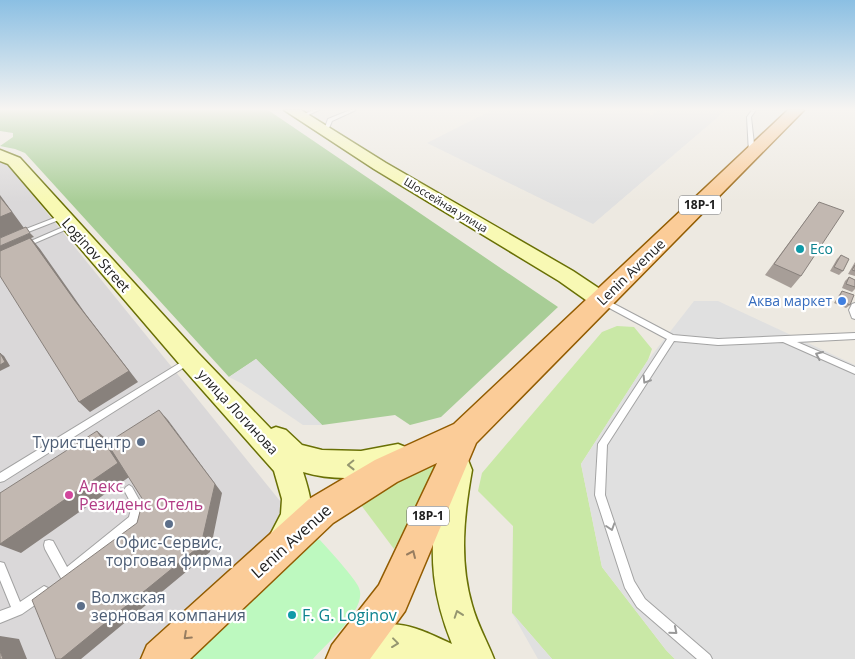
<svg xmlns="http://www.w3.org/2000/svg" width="855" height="659" font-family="'Open Sans',sans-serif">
<rect width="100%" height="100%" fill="#ede9e1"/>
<path fill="#dad8d9" d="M 0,160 L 6,162 L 293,517 L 142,659 L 0,659 Z"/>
<path fill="#c9e8a6" d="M 617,326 L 634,327 L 652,349 L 648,360 L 581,464 L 602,567 L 666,650 L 675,659 L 552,659 L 512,613 L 513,526 L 478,491 L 482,473 L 602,332 Z
M 448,447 L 394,549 L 358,501 Z"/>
<path fill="#a8cd96" d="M 0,110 L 268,110 L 558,307 L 441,417 L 410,425 L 395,415 L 322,425 L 256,359 L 229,377 L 25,153 L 15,149 L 0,146 L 13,137 L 13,133 L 0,131 Z"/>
<path fill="#bdf9bf" d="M 314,539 L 320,540 C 328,549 356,579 359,588 C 368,609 326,644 313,659 L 175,659 Z"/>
<path fill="#e0e0e0" d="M 492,110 L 637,110 L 652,115 L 659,110 L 726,110 L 593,224 L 427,143 Z
M 694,301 L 718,301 L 855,365 L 855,659 L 675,659 L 666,650 L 602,567 L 581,464 L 648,360 Z
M 256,359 L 322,425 L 303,425 L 241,383 L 229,377 Z
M 512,613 L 552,659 L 538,659 Z"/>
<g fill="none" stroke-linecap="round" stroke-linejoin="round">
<defs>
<path id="lane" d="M 313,110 L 319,110 L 304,117 L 300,116 Z
M 350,110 L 356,110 L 332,121 L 327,133 L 323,134 L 323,133 L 328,119 Z
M 752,110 L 756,110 L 751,117 L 755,153 L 752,155 L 749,153 L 747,117 Z
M 62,215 L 64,216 L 64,218 L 0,243 L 0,239 Z
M 70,224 L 73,226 L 72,227 L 28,246 L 24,246 L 23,245 L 24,244 Z
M 603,298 L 673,335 L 718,339 L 855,333 L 855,339 L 797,342 L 855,367 L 855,374 L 783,342 L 718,345 L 674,341 L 607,445 L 605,495 L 634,581 L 645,599 L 710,655 L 712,659 L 697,659 L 637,607 L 625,588 L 595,495 L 598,444 L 600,441 L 667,339 L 600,303 L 599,301 L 600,299 Z
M 855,303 L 855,319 L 852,318 L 849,310 L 852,304 Z
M 188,358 L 191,359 L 192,361 L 191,363 L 4,481 L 0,482 L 0,473 Z
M 129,485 L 132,487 L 142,505 L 137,524 L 71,578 L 70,580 L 66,581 L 62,580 L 45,549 L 44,545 L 45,541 L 49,540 L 53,541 L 67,567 L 129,517 L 132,505 L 124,490 L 126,487 Z
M 0,562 L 4,563 L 20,602 L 44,586 L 48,588 L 50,592 L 48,596 L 22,614 L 0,623 L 0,611 L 11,607 L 0,580 Z"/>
<path id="secondary" d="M 284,110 L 301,110 L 386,163 L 573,271 L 609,295 L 612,300 L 609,305 L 601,308 L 593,305 L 559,281 L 374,169 Z
M 0,150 L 20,158 L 198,353 L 271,429 L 276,427 L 286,430 L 302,445 L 322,450 L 361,451 L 398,444 L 408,448 L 412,457 L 408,466 C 374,479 337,482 303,472 C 315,510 314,515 295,550 L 284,555 L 273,550 L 268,539 L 281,514 L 282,499 L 274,471 L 182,367 L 8,164 L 0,161 Z
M 458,456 L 468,460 L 472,470 C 464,515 459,560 472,605 C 477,624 487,641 494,659 L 340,659 L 337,652 L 342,639 C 392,616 405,622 452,644 C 433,597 429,559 436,509 C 439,492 441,476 448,460 Z"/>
<path id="primary" d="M 788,110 L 804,110 L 476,443 L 405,611 L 370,659 L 326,659 L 332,645 L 379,585 L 437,463 L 397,482 L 333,523 L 190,659 L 141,659 L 147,645 L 309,499 L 375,460 L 454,424 Z"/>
</defs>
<use href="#lane" stroke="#a3a3a3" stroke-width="2"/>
<use href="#secondary" stroke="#697005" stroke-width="3"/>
<use href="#primary" stroke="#925c01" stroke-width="3"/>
<use href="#lane" fill="#fff" fill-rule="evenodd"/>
<use href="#secondary" fill="#f8f9b4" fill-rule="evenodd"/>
<use href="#primary" fill="#fbcc98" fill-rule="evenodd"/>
</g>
<path fill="#a79e98" d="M 819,202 L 801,276 L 791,288 L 765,275 Z
M 841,255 L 843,271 L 839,275 L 830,271 L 837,259 Z
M 855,262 L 855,276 L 848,274 Z
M 849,277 L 855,280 L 855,289 L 852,292 L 842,288 L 845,281 Z
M 842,291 L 850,305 L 846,308 L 834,303 L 839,295 Z"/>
<path fill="#88817c" d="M 0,195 L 24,228 L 0,238 Z
M 30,233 L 34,237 L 31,238 L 40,249 L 85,313 L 138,382 L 90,412 L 79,402 L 0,251 L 0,246 Z
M 0,353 L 4,356 L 10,366 L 0,371 Z
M 159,410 L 168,420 L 222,493 L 210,552 L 81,659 L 61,659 L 215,484 Z
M 97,431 L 112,444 L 132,475 L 21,553 L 0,545 L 0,544 Z
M 0,636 L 19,639 L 27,659 L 3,659 L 0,651 Z"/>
<path fill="#c2b8b1" stroke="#88817c" d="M 0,197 L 12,212 L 0,217 Z
M 819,202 L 844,211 L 801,276 L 774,264 Z
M 26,227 L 30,233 L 0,246 L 0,238 Z
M 30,238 L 75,301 L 129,371 L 79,402 L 0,276 L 0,251 Z
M 841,255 L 849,259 L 843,271 L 834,267 Z
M 855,265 L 855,271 L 852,270 Z
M 849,277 L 855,280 L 855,287 L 846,284 Z
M 842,291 L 854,295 L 850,305 L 838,299 Z
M 0,353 L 5,362 L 0,365 Z
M 159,410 L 215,484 L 201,545 L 61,659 L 56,659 L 32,600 L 137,523 L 143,500 L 107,443 Z
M 97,431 L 118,463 L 0,544 L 0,493 Z
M 0,651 L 3,659 L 0,659 Z"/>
<defs><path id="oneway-chevron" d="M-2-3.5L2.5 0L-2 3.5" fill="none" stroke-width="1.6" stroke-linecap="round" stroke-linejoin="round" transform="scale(1.25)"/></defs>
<g stroke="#999">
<use href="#oneway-chevron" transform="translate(819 355) rotate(-156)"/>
<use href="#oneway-chevron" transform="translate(646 380) rotate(122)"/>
<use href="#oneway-chevron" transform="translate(611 527) rotate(72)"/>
<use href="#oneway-chevron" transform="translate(674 631) rotate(40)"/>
</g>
<g stroke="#959670">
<use href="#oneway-chevron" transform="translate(351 465) rotate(179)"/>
<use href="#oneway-chevron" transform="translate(458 614) rotate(-109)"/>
<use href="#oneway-chevron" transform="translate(395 643) rotate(7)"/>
</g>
<g stroke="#977d60">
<use href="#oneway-chevron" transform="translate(412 554) rotate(-66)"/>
<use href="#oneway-chevron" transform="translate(187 636) rotate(137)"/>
</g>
<linearGradient id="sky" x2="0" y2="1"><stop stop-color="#8bbfe3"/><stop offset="0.54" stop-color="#f7f5f2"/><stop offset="1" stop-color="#f7f5f2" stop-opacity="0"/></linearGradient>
<rect width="855" height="202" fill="url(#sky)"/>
<g fill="#0f9aa8" stroke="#fff" stroke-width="2">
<circle cx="800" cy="249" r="5"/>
<circle cx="292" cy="615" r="5"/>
</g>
<circle fill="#3f7fe0" stroke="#fff" stroke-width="2" cx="842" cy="301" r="5"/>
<g fill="#5c6f8a" stroke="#fff" stroke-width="2">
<circle cx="141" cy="442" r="5"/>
<circle cx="169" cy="524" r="5"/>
<circle cx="81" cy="606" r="5"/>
</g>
<circle fill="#d1479c" stroke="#fff" stroke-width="2" cx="69" cy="495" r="5"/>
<g text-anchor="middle" stroke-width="4.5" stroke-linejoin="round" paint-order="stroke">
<g font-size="11" fill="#1c1c1c" stroke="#fff">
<text transform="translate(446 205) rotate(31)" y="4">Шоссейная улица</text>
</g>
<g fill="#fff" stroke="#606060" stroke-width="1">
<rect x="679" y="195.5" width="42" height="19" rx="4"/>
<rect x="407" y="506.5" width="42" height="19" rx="4"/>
</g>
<g font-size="12" font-weight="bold" fill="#1c1c1c">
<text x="700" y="209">18Р-1</text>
<text x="428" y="520">18Р-1</text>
</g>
<g font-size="14" fill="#0d838f" stroke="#fff" text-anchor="start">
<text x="810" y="254">Eco</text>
</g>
<g font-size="14" fill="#1c1c1c" stroke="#fff">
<text transform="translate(96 255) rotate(48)" y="5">Loginov Street</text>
<text transform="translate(631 272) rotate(-44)" y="5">Lenin Avenue</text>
<text transform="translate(238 412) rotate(47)" y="5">улица Логинова</text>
</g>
<g font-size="14" fill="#366cbe" stroke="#fff" text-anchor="end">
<text x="832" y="306">Аква маркет</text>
</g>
<g font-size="16" fill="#4e5e75" stroke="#fff" text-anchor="end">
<text x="131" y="448">Туристцентр</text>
<text x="169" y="548" text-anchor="middle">Офис-Сервис,<tspan x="169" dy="18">торговая фирма</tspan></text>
<text x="91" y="603" text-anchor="start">Волжская<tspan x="91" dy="18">зерновая компания</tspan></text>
</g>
<g font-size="16" fill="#b23c85" stroke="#fff" text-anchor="start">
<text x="79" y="492">Алекс<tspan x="79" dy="18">Резиденс Отель</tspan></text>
</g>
<g font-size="16" fill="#1c1c1c" stroke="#fff">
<text transform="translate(291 541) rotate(-42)" y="6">Lenin Avenue</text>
</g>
<g font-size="16" fill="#0d838f" stroke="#fff" text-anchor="start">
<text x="302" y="621">F. G. Loginov</text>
</g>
</g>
</svg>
